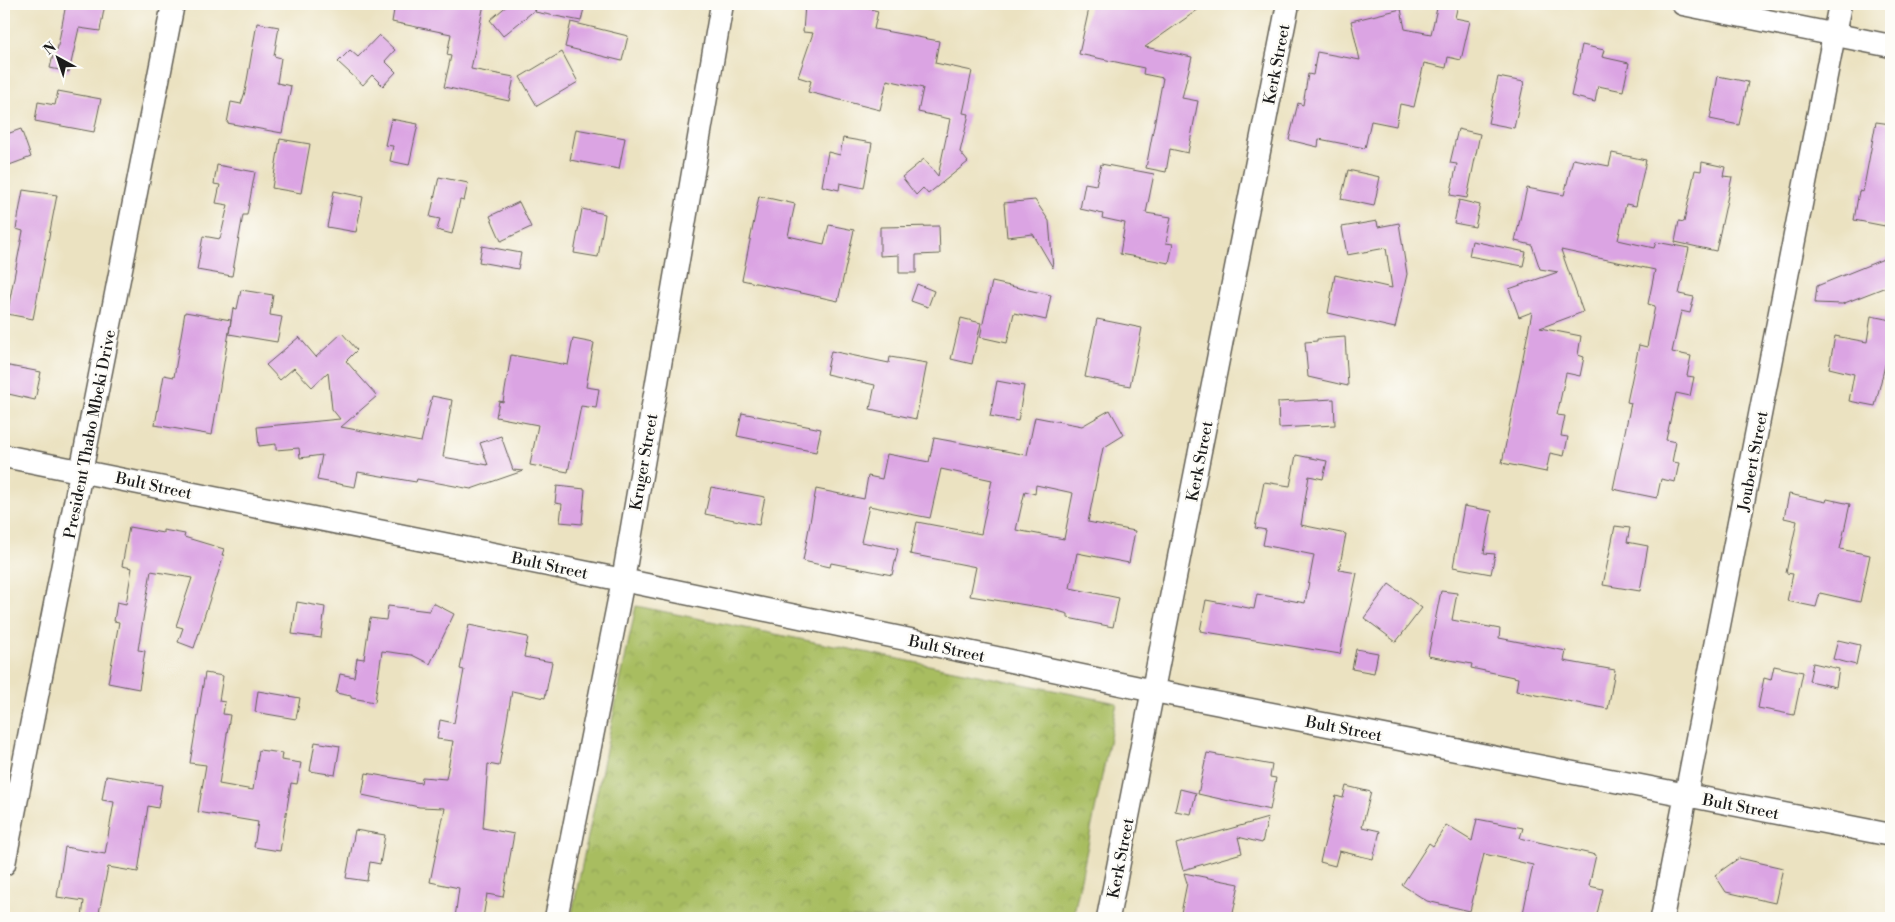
<svg xmlns="http://www.w3.org/2000/svg" width="1895" height="922" font-family="'Libre Bodoni',serif">
<defs>
<pattern id="park-crowns" width="20" height="18" patternUnits="userSpaceOnUse" patternTransform="scale(1.25)"><rect width="20" height="18" fill="#a8bd61"/><path d="M2 6a3 3 0 1 1 6 0M12 15a3 3 0 1 1 6 0" fill="none" stroke="#90a254"/></pattern>
</defs>
<rect width="100%" height="100%" fill="#fdfcf7"/>
<filter id="ink" filterUnits="userSpaceOnUse"><feTurbulence type="fractalNoise" baseFrequency=".02" numOctaves="2"/><feDisplacementMap in="SourceGraphic" scale="10" xChannelSelector="R" yChannelSelector="G"/><feConvolveMatrix kernelMatrix="1 2 1 2 8 2 1 2 1" color-interpolation-filters="sRGB"/></filter>
<filter id="wash" filterUnits="userSpaceOnUse"><feTurbulence type="fractalNoise" baseFrequency=".0096" numOctaves="4" result="noise"/><feDisplacementMap in="SourceGraphic" scale="20" xChannelSelector="R" yChannelSelector="G"/><feGaussianBlur stdDeviation="1.12" result="paint"/><feColorMatrix in="noise" values="0 0 0 0 0 0 0 0 0 0 0 0 0 0 0 0 0 1.4 0 .05"/><feComposite in="paint" operator="in"/></filter>
<g filter="url(#wash)">
<rect width="100%" height="100%" fill="#ebe2c1"/>
<path fill="url(#park-crowns)" stroke="#626c3e" d="M 636,606 L 1117,703 L 1073,918 L 571,918 Z"/>
<g id="blocks">
<path fill="#dba4e3" fill-rule="evenodd" d="M 66,4 L 105,4 L 100,31 L 79,28 L 69,72 L 50,68 L 54,51 L 57,51 Z
M 395,4 L 414,8 L 415,4 L 484,4 L 471,69 L 514,77 L 509,101 L 444,87 L 451,56 L 447,55 L 451,34 L 392,22 Z
M 509,4 L 585,4 L 581,21 L 535,12 L 536,9 L 503,36 L 490,20 Z
M 805,4 L 854,5 L 878,11 L 874,29 L 939,41 L 935,63 L 972,71 L 963,113 L 969,114 L 960,152 L 968,162 L 928,194 L 923,188 L 916,195 L 902,177 L 924,159 L 938,176 L 950,119 L 918,112 L 923,88 L 887,80 L 880,110 L 808,92 L 811,81 L 798,77 L 813,33 L 803,32 Z
M 1090,4 L 1206,4 L 1145,47 L 1192,57 L 1182,98 L 1198,101 L 1188,153 L 1170,149 L 1166,172 L 1146,168 L 1163,78 L 1143,74 L 1144,68 L 1079,54 Z
M 1438,4 L 1458,4 L 1455,18 L 1470,21 L 1461,60 L 1448,57 L 1446,68 L 1424,63 L 1414,107 L 1400,104 L 1396,126 L 1371,121 L 1365,148 L 1319,139 L 1318,147 L 1289,140 L 1298,103 L 1303,105 L 1308,74 L 1313,75 L 1317,52 L 1360,60 L 1351,21 L 1401,9 L 1405,29 L 1431,34 Z
M 571,22 L 628,36 L 622,61 L 565,47 Z
M 257,23 L 279,27 L 274,56 L 281,58 L 277,83 L 291,86 L 282,133 L 227,123 L 231,102 L 241,104 L 245,92 Z
M 379,35 L 395,50 L 385,61 L 396,72 L 383,86 L 372,75 L 363,85 L 338,62 L 350,50 L 358,57 Z
M 1582,45 L 1604,50 L 1602,57 L 1629,63 L 1623,91 L 1598,86 L 1595,102 L 1571,96 Z
M 562,52 L 578,82 L 537,106 L 520,77 Z
M 1718,76 L 1748,82 L 1739,125 L 1710,119 Z
M 1498,77 L 1524,82 L 1514,128 L 1488,123 Z
M 58,91 L 101,99 L 94,132 L 35,121 L 38,102 L 55,105 Z
M 391,119 L 418,124 L 409,165 L 390,161 L 393,146 L 385,145 Z
M 1876,122 L 1891,124 L 1891,192 L 1885,226 L 1854,220 L 1859,191 L 1863,192 Z
M 21,129 L 31,157 L 4,167 L 4,135 Z
M 576,129 L 625,138 L 619,169 L 570,160 Z
M 1458,129 L 1480,134 L 1467,198 L 1450,195 L 1457,164 L 1450,163 Z
M 843,138 L 872,143 L 864,188 L 840,183 L 839,190 L 822,186 L 828,152 L 840,155 Z
M 280,139 L 310,144 L 301,193 L 272,188 Z
M 1612,153 L 1646,160 L 1636,206 L 1626,204 L 1618,240 L 1654,248 L 1656,242 L 1689,248 L 1679,294 L 1694,297 L 1690,313 L 1681,311 L 1672,352 L 1691,356 L 1687,376 L 1694,377 L 1690,396 L 1676,393 L 1666,440 L 1676,442 L 1672,462 L 1679,463 L 1675,482 L 1661,479 L 1657,498 L 1613,489 L 1631,403 L 1627,402 L 1639,345 L 1647,347 L 1655,306 L 1648,304 L 1655,270 L 1561,250 L 1583,312 L 1540,328 L 1581,336 L 1578,355 L 1584,357 L 1580,376 L 1566,373 L 1557,415 L 1565,416 L 1561,436 L 1568,437 L 1564,456 L 1550,453 L 1546,472 L 1502,463 L 1532,312 L 1519,317 L 1509,289 L 1558,272 L 1540,269 L 1532,245 L 1515,241 L 1527,188 L 1564,195 L 1573,159 L 1609,166 Z
M 1702,162 L 1725,167 L 1723,176 L 1732,177 L 1716,251 L 1675,242 L 1679,221 L 1684,222 L 1695,170 L 1701,171 Z
M 1101,164 L 1154,174 L 1146,213 L 1171,217 L 1166,243 L 1173,244 L 1169,263 L 1120,254 L 1125,223 L 1102,218 L 1103,214 L 1080,209 L 1085,183 L 1096,185 Z
M 217,165 L 255,172 L 247,215 L 243,215 L 232,276 L 197,270 L 203,236 L 220,239 L 228,205 L 216,203 L 220,185 L 214,184 Z
M 1348,170 L 1380,177 L 1374,206 L 1341,199 Z
M 439,177 L 468,183 L 464,201 L 460,200 L 452,234 L 437,230 L 440,219 L 430,217 Z
M 23,190 L 57,195 L 33,319 L 7,314 L 23,231 L 16,229 Z
M 334,191 L 363,197 L 356,232 L 327,227 Z
M 759,196 L 795,204 L 788,236 L 824,244 L 829,225 L 854,230 L 838,301 L 742,280 Z
M 1035,200 L 1049,221 L 1053,268 L 1033,234 L 1007,237 L 1004,203 Z
M 1459,200 L 1480,205 L 1475,227 L 1454,223 Z
M 519,202 L 531,227 L 501,241 L 490,216 Z
M 582,209 L 605,214 L 598,257 L 574,253 Z
M 1377,221 L 1378,227 L 1399,223 L 1407,274 L 1395,328 L 1328,313 L 1335,275 L 1392,288 L 1386,248 L 1347,255 L 1342,227 Z
M 939,226 L 940,254 L 916,255 L 916,273 L 899,273 L 899,255 L 880,256 L 880,227 Z
M 1472,241 L 1526,252 L 1523,266 L 1469,256 Z
M 482,246 L 521,253 L 518,269 L 479,262 Z
M 1891,256 L 1891,285 L 1842,304 L 1815,303 L 1817,286 Z
M 992,282 L 1051,295 L 1046,320 L 1014,313 L 1007,343 L 980,337 Z
M 917,284 L 934,291 L 928,307 L 911,301 Z
M 241,290 L 273,295 L 270,315 L 282,317 L 277,342 L 229,334 L 233,308 L 237,309 Z
M 185,312 L 231,320 L 212,435 L 155,425 L 164,375 L 174,377 Z
M 1871,316 L 1891,320 L 1891,341 L 1875,406 L 1849,401 L 1854,374 L 1829,368 L 1835,336 L 1867,342 Z
M 961,318 L 981,323 L 972,364 L 951,359 Z
M 1097,319 L 1142,328 L 1130,386 L 1085,377 Z
M 342,333 L 357,350 L 346,361 L 377,396 L 341,427 L 421,442 L 432,396 L 452,400 L 443,457 L 488,465 L 480,443 L 501,436 L 513,470 L 523,471 L 471,489 L 417,479 L 416,482 L 358,472 L 355,487 L 317,480 L 322,455 L 300,458 L 299,448 L 276,450 L 276,444 L 259,446 L 257,427 L 340,419 L 332,409 L 328,372 L 312,387 L 294,368 L 280,380 L 266,365 L 299,337 L 316,357 Z
M 1345,337 L 1348,386 L 1308,377 L 1305,342 L 1317,341 L 1317,339 Z
M 573,339 L 594,343 L 586,387 L 599,389 L 596,408 L 581,406 L 568,472 L 530,465 L 538,425 L 496,417 L 499,401 L 503,402 L 511,355 L 568,365 Z
M 831,351 L 889,363 L 890,357 L 927,363 L 916,419 L 870,409 L 875,385 L 826,374 Z
M 4,365 L 41,372 L 35,400 L 4,393 Z
M 997,381 L 1024,386 L 1018,421 L 990,416 Z
M 1334,399 L 1335,425 L 1279,428 L 1278,402 Z
M 1110,410 L 1124,435 L 1103,448 L 1088,522 L 1135,531 L 1129,563 L 1077,553 L 1070,588 L 1119,598 L 1113,627 L 1068,618 L 1068,614 L 1051,609 L 970,596 L 976,567 L 910,554 L 917,522 L 981,534 L 992,480 L 941,469 L 930,518 L 869,506 L 861,542 L 898,549 L 892,575 L 831,563 L 830,567 L 803,561 L 816,489 L 864,499 L 868,476 L 882,479 L 887,454 L 929,462 L 934,438 L 1027,455 L 1035,417 L 1082,426 ZM 1036,485 L 1073,493 L 1064,539 L 1016,530 L 1025,491 L 1035,494 Z
M 742,413 L 821,429 L 816,452 L 737,436 Z
M 1296,455 L 1327,461 L 1323,479 L 1309,476 L 1301,525 L 1346,534 L 1339,570 L 1357,573 L 1340,654 L 1200,631 L 1206,600 L 1254,609 L 1257,594 L 1305,603 L 1314,555 L 1263,545 L 1266,530 L 1255,528 L 1264,482 L 1290,486 Z
M 557,486 L 585,489 L 582,524 L 560,522 L 562,504 L 555,503 Z
M 711,487 L 765,497 L 759,525 L 705,514 Z
M 1789,494 L 1826,502 L 1827,499 L 1850,504 L 1840,549 L 1870,555 L 1860,602 L 1820,593 L 1816,607 L 1787,601 L 1793,574 L 1786,573 L 1797,521 L 1784,518 Z
M 1464,506 L 1492,511 L 1484,553 L 1495,554 L 1491,574 L 1453,567 Z
M 1615,526 L 1630,528 L 1627,542 L 1648,546 L 1640,591 L 1603,585 Z
M 129,527 L 163,533 L 163,530 L 185,534 L 184,537 L 224,549 L 222,555 L 224,555 L 194,648 L 178,642 L 183,628 L 176,626 L 192,578 L 151,571 L 138,650 L 145,651 L 139,689 L 108,683 L 119,622 L 114,621 L 117,602 L 126,604 L 132,568 L 122,566 Z
M 1389,584 L 1422,608 L 1396,642 L 1364,618 Z
M 1441,591 L 1457,593 L 1452,620 L 1500,629 L 1499,638 L 1566,651 L 1564,661 L 1615,670 L 1608,709 L 1516,691 L 1518,678 L 1471,668 L 1472,664 L 1428,656 Z
M 297,602 L 325,607 L 321,638 L 292,634 Z
M 433,603 L 454,614 L 430,664 L 412,655 L 382,651 L 375,702 L 351,698 L 351,696 L 336,693 L 340,674 L 354,677 L 357,658 L 364,659 L 370,618 L 386,620 L 388,606 L 429,611 Z
M 469,625 L 528,637 L 524,657 L 552,662 L 545,698 L 512,691 L 499,766 L 488,764 L 483,828 L 514,834 L 503,897 L 487,894 L 483,918 L 455,918 L 459,888 L 430,882 L 445,808 L 419,807 L 362,795 L 366,773 L 421,783 L 422,777 L 446,779 L 453,741 L 437,739 L 440,720 L 454,723 L 464,670 L 460,669 Z
M 1838,640 L 1860,645 L 1856,665 L 1833,659 Z
M 1356,649 L 1378,653 L 1374,673 L 1352,669 Z
M 1813,663 L 1839,669 L 1836,687 L 1809,681 Z
M 1774,666 L 1803,672 L 1794,715 L 1758,708 L 1764,678 L 1771,680 Z
M 205,673 L 223,676 L 219,701 L 225,702 L 223,714 L 230,715 L 219,784 L 253,790 L 259,750 L 282,753 L 281,760 L 301,763 L 297,784 L 291,783 L 280,851 L 254,847 L 258,822 L 198,812 L 206,765 L 190,763 Z
M 258,691 L 300,698 L 296,719 L 255,712 Z
M 315,742 L 340,746 L 335,775 L 310,771 Z
M 1207,753 L 1272,765 L 1270,777 L 1276,778 L 1270,810 L 1198,794 Z
M 106,776 L 162,785 L 158,808 L 148,806 L 138,872 L 108,867 L 98,918 L 82,918 L 84,901 L 57,897 L 65,847 L 105,854 L 114,802 L 102,800 Z
M 1346,786 L 1371,792 L 1362,827 L 1380,831 L 1373,859 L 1339,851 L 1335,866 L 1320,862 L 1336,796 L 1343,798 Z
M 1180,789 L 1196,793 L 1191,814 L 1175,811 Z
M 1268,818 L 1262,843 L 1238,837 L 1242,853 L 1183,870 L 1176,844 Z
M 1477,819 L 1523,828 L 1520,838 L 1596,855 L 1589,886 L 1603,889 L 1596,918 L 1522,918 L 1533,865 L 1484,854 L 1470,911 L 1427,901 L 1402,885 L 1429,843 L 1433,846 L 1446,825 L 1472,841 Z
M 355,830 L 385,835 L 380,864 L 370,862 L 367,881 L 346,878 Z
M 1739,858 L 1783,868 L 1775,903 L 1726,892 L 1715,875 Z
M 1184,873 L 1239,884 L 1232,918 L 1180,918 L 1187,883 Z"/>
</g>
</g>
<g filter="url(#ink)">
<use href="#blocks" fill-opacity="0" stroke="#646156" stroke-width="1"/>
<g fill="none" stroke-linecap="round" stroke-linejoin="round">
<defs>
<path id="minor" d="M 1683,4 L 1891,46
M 4,456 L 623,580 L 1154,691 L 1891,835
M 4,864 L 173,4
M 556,918 L 623,580 L 722,4
M 1108,918 L 1288,4
M 1662,918 L 1840,4"/>
</defs>
<use href="#minor" stroke="#646156" stroke-width="25"/>
<use href="#minor" stroke="#fff" stroke-width="22"/>
</g>
</g>
<g text-anchor="middle" stroke-width="5" stroke-linejoin="round" paint-order="stroke">
<g font-size="16" fill="#1c1c1c" stroke="#fdfcf7">
<text transform="translate(1276 64) rotate(-79)" y="6">Kerk Street</text>
<text transform="translate(89 434) rotate(-79)" y="6">President Thabo Mbeki Drive</text>
<text transform="translate(1199 461) rotate(-79)" y="6">Kerk Street</text>
<text transform="translate(1752 461) rotate(-79)" y="6">Joubert Street</text>
<text transform="translate(643 462) rotate(-80)" y="6">Kruger Street</text>
<text transform="translate(154 485) rotate(12)" y="6">Bult Street</text>
<text transform="translate(550 565) rotate(12)" y="6">Bult Street</text>
<text transform="translate(947 648) rotate(12)" y="6">Bult Street</text>
<text transform="translate(1344 728) rotate(11)" y="6">Bult Street</text>
<text transform="translate(1741 806) rotate(11)" y="6">Bult Street</text>
<text transform="translate(1120 858) rotate(-79)" y="6">Kerk Street</text>
</g>
</g>
<rect width="1895" height="922" fill="none" stroke="#fdfcf7" stroke-width="20"/>
<g transform="translate(58 58) rotate(320)" stroke="#fdfcf7" stroke-width="4" paint-order="stroke">
<path d="M0-4L9 19L0 12L-9 19Z" fill="#1c1c1c"/>
<text y="-8" font-size="14" font-weight="bold" text-anchor="middle" fill="#1c1c1c">N</text>
</g>
</svg>
